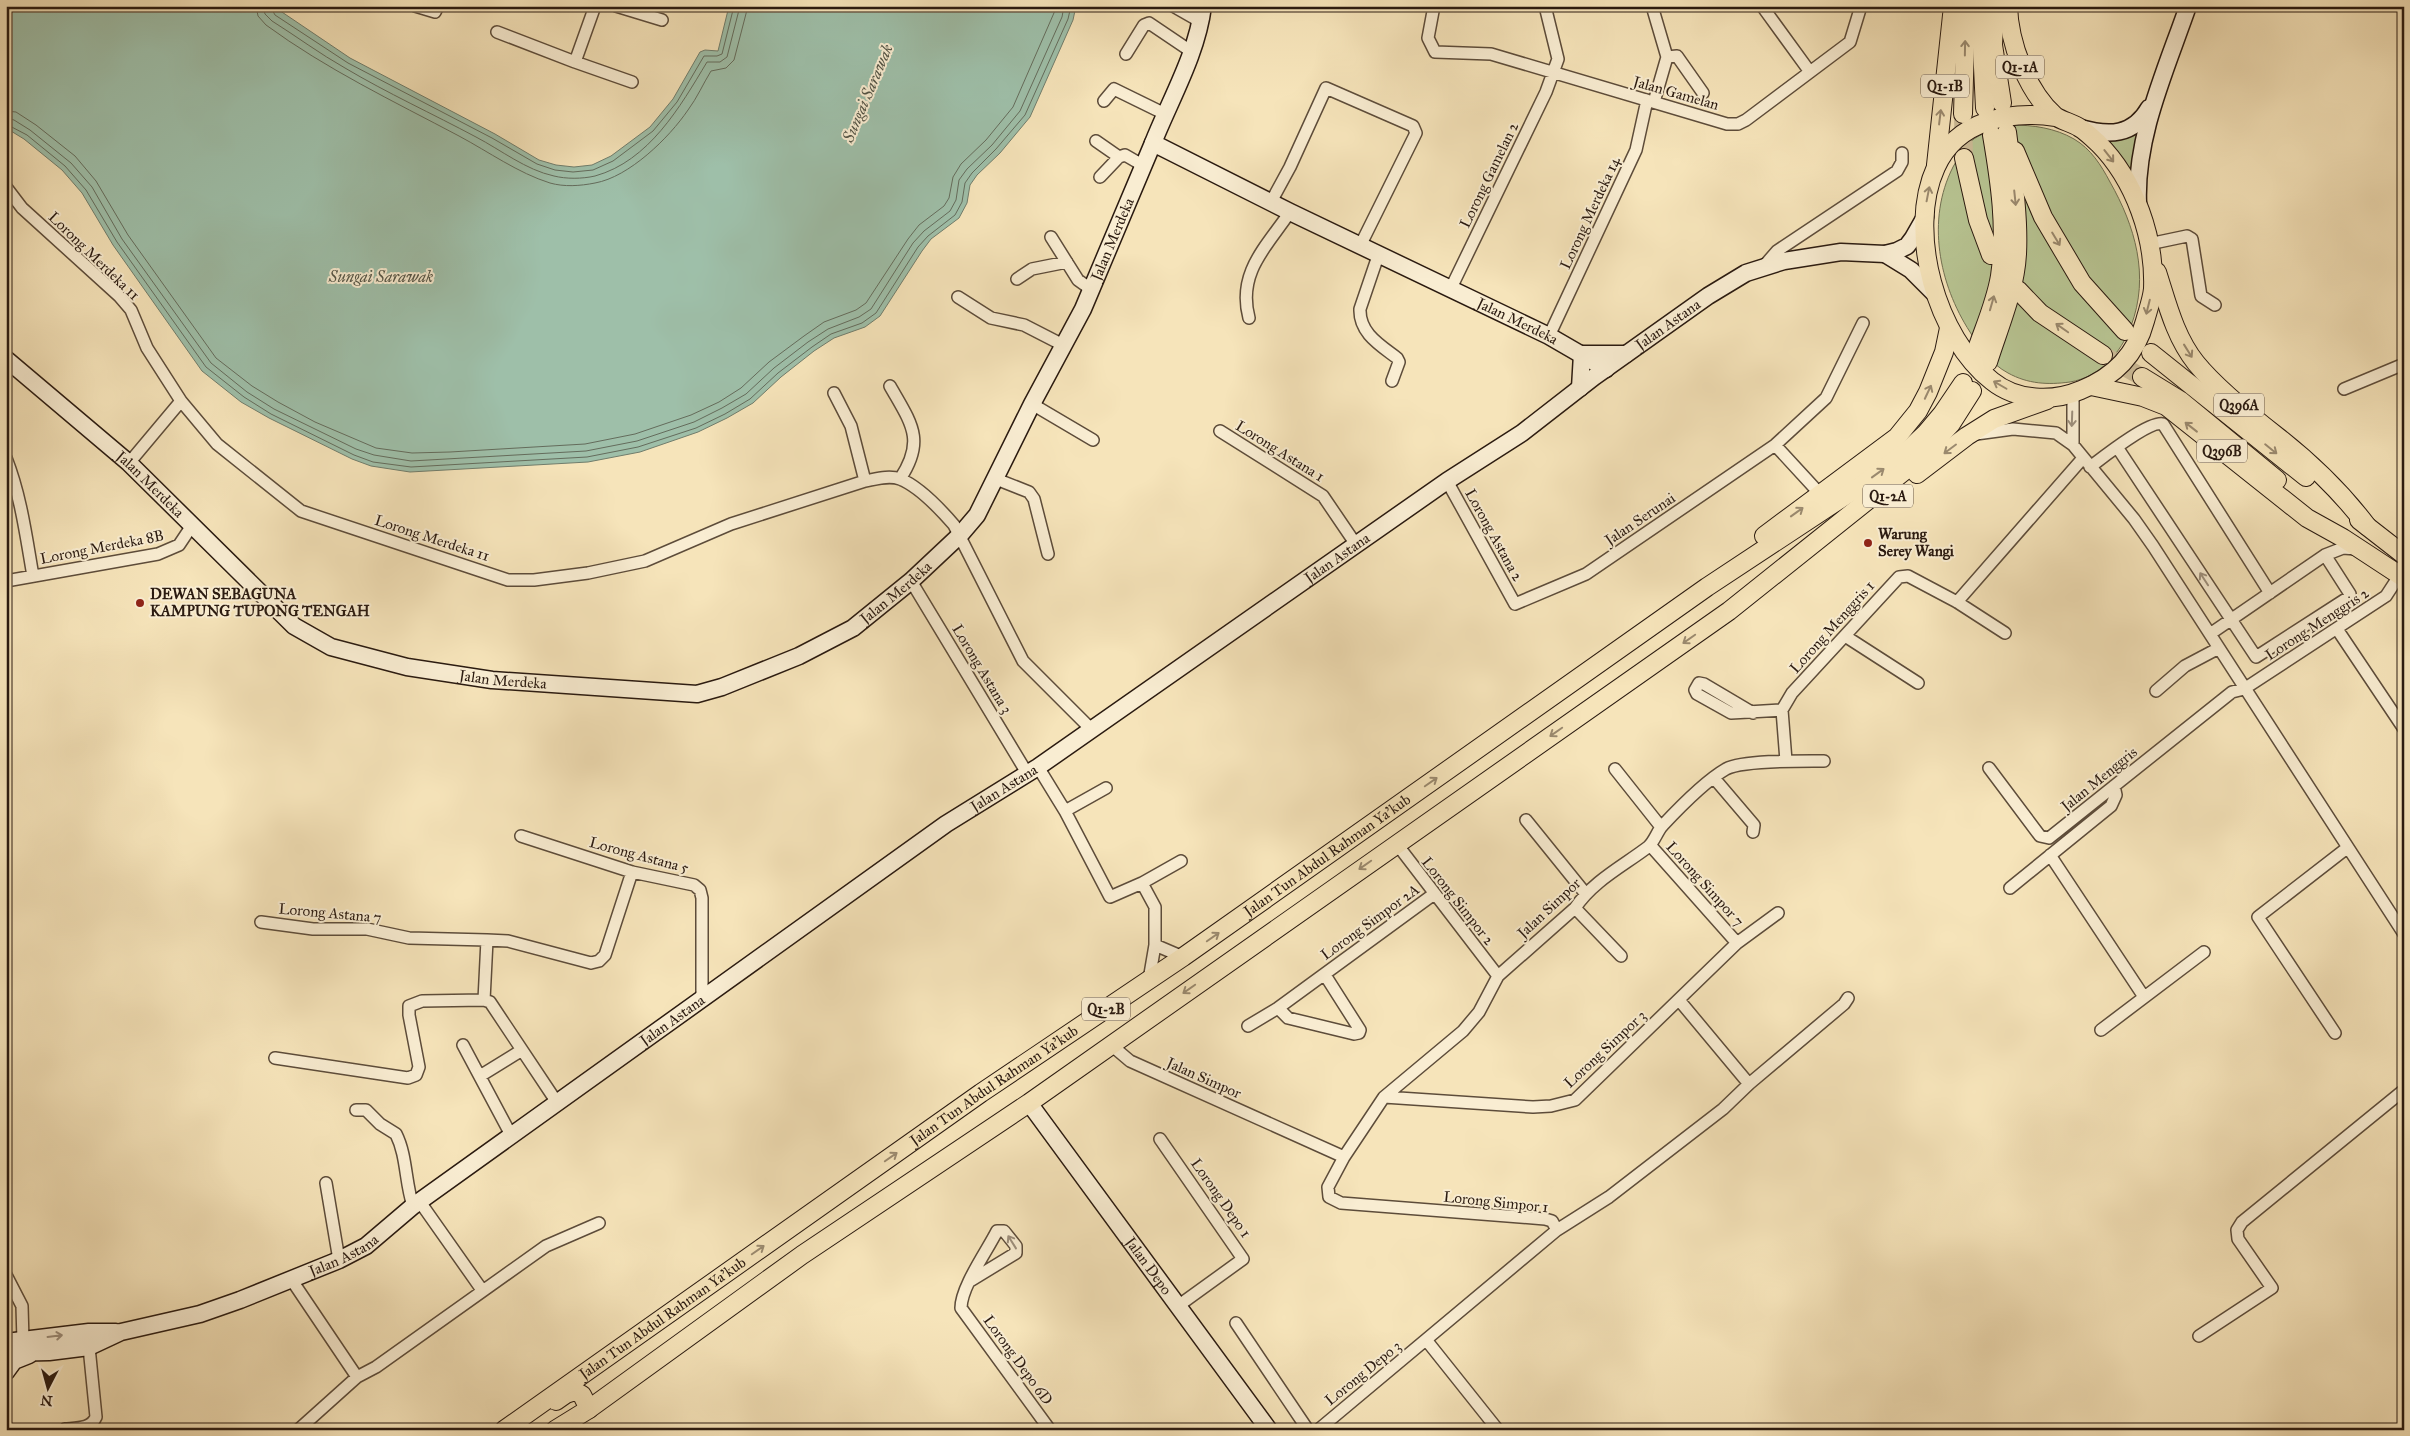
<svg xmlns="http://www.w3.org/2000/svg" width="2410" height="1436" font-family="'IM FELL Great Primer',serif">
<rect width="100%" height="100%" fill="#f6e4ba"/>
<filter id="stains"><feTurbulence type="fractalNoise" baseFrequency=".004" numOctaves="4"/><feColorMatrix values="0 0 0 0 .2 0 0 0 0 .09 0 0 0 0 .02 0 0 0 .5 -.17"/></filter>
<radialGradient id="worn" r=".72"><stop offset=".6" stop-color="#630" stop-opacity="0"/><stop offset="1" stop-color="#630" stop-opacity=".3"/></radialGradient>
<path fill="#b8c593" stroke="#717052" d="M 2012,125 C 2033,125 2055,128 2074,139 C 2091,149 2101,165 2110,182 C 2135,226 2150,276 2131,326 C 2121,353 2100,377 2070,382 C 2048,385 2028,384 2008,373 C 1991,364 1980,348 1970,332 C 1939,284 1926,220 1953,167 C 1958,158 1963,149 1970,142 C 1981,132 1998,129 2012,125 Z
M 2139,130 L 2133,155 L 2131,173 L 2122,157 L 2105,138 Z"/>
<path fill="#9ebfa9" stroke="#707d6c" d="M 6,6 L 273,6 L 350,58 L 495,134 L 539,160 L 556,165 L 574,167 L 592,165 L 611,156 L 650,127 L 673,99 L 700,52 L 705,50 L 718,51 L 729,6 L 1076,6 L 1073,20 L 1030,117 L 1000,153 L 977,175 L 970,185 L 967,203 L 959,218 L 931,239 L 922,251 L 880,316 L 865,327 L 834,338 L 814,351 L 781,377 L 753,403 L 727,418 L 698,432 L 640,452 L 588,462 L 410,472 L 371,466 L 352,459 L 269,418 L 241,402 L 202,371 L 113,245 L 82,193 L 62,170 L 24,139 L 6,128 Z"/>
<g fill="none" stroke-linecap="round" stroke-linejoin="round">
<path stroke="#646c5c" stroke-width="1" d="M 256,6 L 258,16 L 266,25 C 326,69 393,101 459,136 C 489,152 518,173 550,183 C 564,187 580,186 595,183 C 629,177 669,138 688,110 C 697,98 703,84 711,71 L 726,68 L 734,60 L 748,6
M 263,6 L 265,14 L 272,21 C 296,36 320,54 345,68 C 387,93 433,114 476,137 C 501,150 526,170 554,176 C 566,179 582,179 595,176 C 649,161 680,107 707,62 L 720,62 L 727,57 L 740,6
M 270,6 L 275,15 L 348,63 L 492,138 L 537,164 L 555,170 L 573,172 L 593,170 L 613,161 L 653,131 L 677,102 L 704,56 L 717,56 L 722,54 L 734,6
M 6,111 L 16,112 L 36,125 L 75,156 L 96,181 L 128,235 L 216,358 L 252,386 L 278,402 L 315,422 L 376,448 L 412,453 L 450,452 L 585,444 L 635,434 L 691,415 L 719,402 L 741,388 L 769,362 L 804,336 L 824,322 L 856,310 L 866,303 L 908,239 L 919,225 L 944,206 L 949,198 L 953,177 L 961,164 L 986,140 L 1013,107 L 1057,6
M 6,118 L 14,120 L 30,130 L 71,163 L 92,187 L 122,239 L 211,363 L 247,392 L 274,409 L 356,449 L 374,455 L 411,461 L 586,451 L 637,441 L 694,422 L 722,408 L 746,394 L 774,368 L 808,342 L 828,329 L 859,317 L 871,309 L 913,243 L 924,231 L 950,211 L 956,200 L 959,180 L 967,169 L 992,145 L 1020,111 L 1062,17 L 1064,6
M 6,124 L 27,135 L 65,166 L 86,190 L 117,242 L 206,367 L 244,397 L 271,414 L 354,455 L 373,462 L 411,467 L 587,457 L 638,447 L 696,428 L 725,414 L 750,399 L 778,373 L 812,347 L 831,334 L 862,323 L 876,313 L 918,247 L 928,236 L 955,215 L 962,202 L 965,183 L 972,173 L 996,149 L 1025,115 L 1068,19 L 1071,6"/>
<path stroke="#cdbc98" stroke-width="18" stroke-dasharray="18 9" stroke-linecap="butt" d="M 1963,114 L 1964,158
M 2103,355 L 2142,377"/>
<defs>
<path id="street" d="M 415,6 L 435,12 L 438,6
M 616,6 L 662,20
M 1173,6 L 1201,22
M 1434,6 L 1428,38 L 1435,52 L 1491,54 L 1727,124 L 1738,124 L 1746,120 L 1850,42 L 1861,6
M 1652,6 L 1667,57 L 1654,102
M 1762,6 L 1810,72
M 497,32 L 575,62 L 595,6
M 1126,54 L 1144,25 L 1149,23 L 1192,52
M 1667,57 L 1677,56 L 1703,93
M 575,62 L 632,82
M 1104,101 L 1114,89 L 1165,114
M 1096,141 L 1119,157
M 1100,177 L 1119,157 L 1125,155 L 1144,166
M 6,187 L 22,208 L 119,296 L 131,310 L 147,348 L 181,401 L 217,444 L 301,511 L 508,580 L 534,580 L 588,573 L 645,561 L 731,524 L 865,481 C 876,479 889,475 900,479 C 918,486 941,510 954,525 L 1023,661 L 1092,730
M 1271,202 L 1290,167 L 1326,88 L 1413,126 L 1416,133 L 1361,244
M 1051,237 L 1078,280 L 1092,290
M 2149,244 L 2187,236 L 2192,239 L 2201,296 L 2215,305
M 1379,253 L 1360,309 C 1359,333 1380,345 1397,358 L 1399,362 L 1392,381
M 1764,266 L 1777,251 L 1897,171 L 1902,162 L 1902,153
M 1017,279 L 1032,269 L 1067,262
M 1451,288 L 1546,92 L 1558,59 L 1545,6
M 958,297 L 991,318 L 1024,325 L 1063,345
M 1249,318 C 1237,273 1266,247 1290,212
M 1549,336 L 1636,150 L 1647,100
M 890,386 C 911,423 926,440 900,479
M 2344,389 L 2404,364
M 834,393 L 851,426 L 865,481
M 1032,404 L 1093,440
M 1220,431 L 1323,496 L 1357,546
M 1976,434 L 2013,429 L 2056,433 L 2073,445 L 2134,519 L 2153,546 L 2404,934
M 1775,445 L 1821,495
M 2073,445 L 2073,394
M 2117,447 L 2256,657 L 2349,597 L 2350,594 L 2325,555
M 6,458 C 21,496 26,536 33,576
M 129,463 L 181,401
M 2090,467 C 2102,458 2150,420 2163,424 L 2270,593
M 996,479 L 1029,492 L 1034,499 L 1048,554
M 1447,481 L 1515,604 L 1586,574 L 1775,445 L 1826,398 L 1863,323
M 6,581 L 158,554 L 179,545 L 193,524
M 911,581 L 1027,773
M 1957,602 L 2083,458
M 2337,629 L 2404,729
M 2210,634 L 2325,555 L 2343,548 L 2356,549
M 1845,636 L 1918,683
M 2156,691 L 2185,666 L 2219,648
M 1753,713 L 1704,684 L 1699,683 L 1695,690 L 1697,694 L 1731,713 L 1782,710
M 1786,761 L 1782,710 L 1792,693 L 1899,577 L 1908,576 L 1957,602 L 2005,633
M 1038,767 L 1065,811 L 1110,897 L 1142,883 L 1155,907 L 1155,945 L 1149,980
M 1989,768 L 2040,836 L 2049,838 L 2232,692 L 2244,689 L 2386,596 L 2399,576
M 1615,769 L 1661,827
M 1714,778 L 1754,825 L 1753,832
M 1065,811 L 1106,788
M 1526,820 L 1585,893
M 521,836 L 632,872 L 694,885 L 700,890 L 702,898 L 702,1000
M 1396,843 L 1498,976
M 1650,845 L 1737,943
M 2050,855 L 2144,997
M 1142,883 L 1181,861
M 2010,888 L 2111,806 L 2116,795 L 2114,786
M 1575,908 L 1621,956
M 261,922 L 313,929 L 367,929 L 409,938 L 487,940
M 1155,945 L 1183,957
M 1679,1000 L 1749,1084
M 1278,1008 L 1288,1018 L 1354,1034 L 1359,1033 L 1360,1030 L 1325,975
M 1248,1026 L 1278,1008 L 1434,894
M 2101,1030 L 2204,952
M 2335,1033 L 2258,917 L 2347,848
M 1110,1044 L 1130,1061 L 1344,1157
M 463,1045 L 511,1135
M 275,1058 L 408,1078 L 416,1075 L 419,1067 L 409,1015 L 409,1006 L 422,1001 L 484,1000
M 480,1076 L 522,1050
M 1384,1097 L 1533,1107 L 1551,1106 L 1575,1100 L 1737,943 L 1778,913
M 558,1104 L 490,1002 L 484,1000 L 487,940 L 508,941 L 591,963 L 599,961 L 605,955 L 632,872
M 356,1110 L 366,1110 L 380,1124 L 396,1134 C 407,1156 405,1182 413,1206
M 1160,1139 L 1243,1259 L 1178,1306
M 326,1183 L 339,1260
M 420,1202 L 482,1290
M 1557,1230 L 1552,1221 L 1545,1219 L 1341,1203 L 1329,1197 L 1328,1187 L 1344,1157 L 1384,1097 L 1463,1031 L 1479,1012 L 1498,976 L 1575,908 C 1593,881 1623,866 1648,847 C 1655,841 1657,831 1663,825 C 1678,809 1707,780 1726,769 C 1743,760 1803,761 1824,761
M 6,1275 L 22,1306 L 23,1341
M 291,1279 L 357,1377
M 970,1281 L 1016,1253 L 1016,1246 L 1004,1231 L 997,1231 C 987,1251 961,1287 961,1308 L 1050,1430
M 1236,1323 L 1308,1430
M 2199,1336 L 2272,1288 L 2238,1239 L 2237,1230 L 2242,1222 L 2404,1090
M 1427,1341 L 1498,1430
M 65,1429 C 77,1428 91,1429 96,1417 L 89,1347
M 298,1430 L 357,1377 L 376,1367 L 546,1246 L 599,1223
M 1318,1430 L 1557,1230 L 1609,1197 L 1723,1109 L 1749,1084 L 1844,1004 L 1848,998"/>
<g id="secondary">
<path d="M 2080,128 C 2109,136 2133,136 2149,108"/>
<path d="M 1153,143 C 1171,98 1197,54 1203,6"/>
<path d="M 2138,204 C 2135,136 2166,70 2188,6"/>
<path d="M 1885,254 L 1911,270 L 1936,295"/>
<path id="s1" d="M 6,359 L 129,463 L 294,626 L 331,647 L 407,667 L 492,680 L 697,694 L 722,687 L 799,656 L 853,628 L 911,581 L 960,535 L 977,515 L 1032,404 L 1083,309 L 1153,143 L 1290,212 L 1549,336 L 1606,369"/>
<path d="M 1580,388 L 1582,354 L 1626,354"/>
<path id="s2" d="M 1029,1103 L 1269,1430"/>
<path d="M 6,1342 L 89,1332 L 116,1332"/>
<path id="s3" d="M 6,1353 L 49,1352 L 89,1347 L 121,1332 L 200,1314 L 240,1300 L 339,1260 L 366,1246 L 413,1206 L 946,824 L 1038,767 L 1447,481 L 1522,433 L 1594,377 L 1708,296 L 1746,273 L 1784,261 L 1841,252 L 1885,254 L 1897,251 L 1907,246 L 1913,238 L 1925,217"/>
<path d="M 6,1372 L 14,1361 L 29,1355"/>
</g>
<g id="primary">
<path d="M 1980,6 L 1985,108"/>
<path d="M 1995,6 L 1993,45 L 2002,103"/>
<path d="M 2008,6 C 2009,43 2027,91 2055,116 C 2062,121 2073,123 2080,128 C 2087,132 2092,138 2098,143 C 2135,180 2155,238 2153,289 C 2152,299 2148,310 2145,321 C 2136,355 2114,377 2081,390 C 2053,402 2017,401 1992,381 C 1937,338 1906,232 1936,167 C 1957,120 2010,110 2056,117"/>
<path d="M 1963,114 L 1966,6"/>
<path d="M 2015,151 L 2043,217 L 2082,283 L 2125,331"/>
<path d="M 1964,158 L 1978,220 L 1991,255"/>
<path d="M 1936,165 L 1953,6"/>
<path d="M 2157,272 C 2167,303 2175,337 2196,363 C 2217,389 2251,416 2278,437 C 2311,463 2342,493 2367,526"/>
<path d="M 2018,290 L 2040,313 L 2103,355"/>
<path d="M 1977,349 C 1985,326 1996,301 2000,276 C 2007,229 2000,182 1992,135"/>
<path d="M 2151,353 L 2306,477"/>
<path d="M 1988,362 C 1999,327 2015,291 2017,254 C 2019,214 2012,172 2007,132"/>
<path d="M 2142,377 L 2181,401 L 2277,480"/>
<path d="M 2091,386 L 2143,397 L 2166,406 L 2307,518 L 2343,538 L 2404,578"/>
<path d="M 1917,474 L 1967,436 L 1994,419 L 2047,400"/>
<path d="M 2359,520 L 2404,555"/>
<path d="M 1764,536 L 1897,437 L 1918,411 L 1928,392 L 1944,352 L 1949,328"/>
<path d="M 556,1401 L 566,1394 L 575,1391 L 582,1395 L 589,1409"/>
<path id="s4" d="M 504,1430 L 981,1093 L 1183,957 L 1707,587 L 1860,486 L 1908,450 L 1926,433 L 1942,414 L 1963,383"/>
<path d="M 555,1430 L 589,1409 L 802,1255 L 1029,1103 L 1729,611 L 1917,461 L 1951,424 L 1972,391"/>
</g>
</defs>
<use href="#street" stroke="#5d4c3a" stroke-width="14"/>
<use href="#secondary" stroke="#2a1a10" stroke-width="19"/>
<use href="#primary" stroke="#2a1a10" stroke-width="20"/>
<use href="#street" stroke="#f9edd2" stroke-width="11"/>
<use href="#secondary" stroke="#f9edd2" stroke-width="16"/>
<use href="#primary" stroke="#f6e4ba" stroke-width="18"/>
</g>
<defs><path id="oneway-shaft" d="M-6 0H5M1.5-3L5.5 0L1.5 3" fill="none" stroke-width="1.6" stroke-linecap="round" stroke-linejoin="round" transform="scale(1.25)"/></defs>
<g stroke="#9a896e">
<use href="#oneway-shaft" transform="translate(1965 48) rotate(-89)"/>
<use href="#oneway-shaft" transform="translate(1940 117) rotate(-83)"/>
<use href="#oneway-shaft" transform="translate(2109 156) rotate(52)"/>
<use href="#oneway-shaft" transform="translate(1928 194) rotate(-79)"/>
<use href="#oneway-shaft" transform="translate(2015 198) rotate(84)"/>
<use href="#oneway-shaft" transform="translate(2056 239) rotate(59)"/>
<use href="#oneway-shaft" transform="translate(1992 303) rotate(-74)"/>
<use href="#oneway-shaft" transform="translate(2148 307) rotate(104)"/>
<use href="#oneway-shaft" transform="translate(2062 328) rotate(-145)"/>
<use href="#oneway-shaft" transform="translate(2188 351) rotate(58)"/>
<use href="#oneway-shaft" transform="translate(2000 385) rotate(-150)"/>
<use href="#oneway-shaft" transform="translate(1928 392) rotate(-65)"/>
<use href="#oneway-shaft" transform="translate(2191 427) rotate(-142)"/>
<use href="#oneway-shaft" transform="translate(1950 449) rotate(143)"/>
<use href="#oneway-shaft" transform="translate(2271 449) rotate(39)"/>
<use href="#oneway-shaft" transform="translate(1878 473) rotate(-36)"/>
<use href="#oneway-shaft" transform="translate(1797 512) rotate(-36)"/>
<use href="#oneway-shaft" transform="translate(1689 639) rotate(145)"/>
<use href="#oneway-shaft" transform="translate(1556 732) rotate(145)"/>
<use href="#oneway-shaft" transform="translate(1431 782) rotate(-35)"/>
<use href="#oneway-shaft" transform="translate(1365 865) rotate(145)"/>
<use href="#oneway-shaft" transform="translate(1213 937) rotate(-35)"/>
<use href="#oneway-shaft" transform="translate(1189 989) rotate(145)"/>
<use href="#oneway-shaft" transform="translate(891 1157) rotate(-35)"/>
<use href="#oneway-shaft" transform="translate(758 1250) rotate(-35)"/>
</g>
<g stroke="#9c8e7b">
<use href="#oneway-shaft" transform="translate(2072 419) rotate(92)"/>
<use href="#oneway-shaft" transform="translate(2204 579) rotate(-123)"/>
<use href="#oneway-shaft" transform="translate(1012 1242) rotate(-122)"/>
<use href="#oneway-shaft" transform="translate(55 1336) rotate(-7)"/>
</g>
<g fill="#8f2418" stroke="#f9edd2" stroke-width="2">
<circle cx="1868" cy="543" r="5"/>
<circle cx="140" cy="603" r="5"/>
</g>
<g text-anchor="middle" stroke-width="4" stroke-linejoin="round" paint-order="stroke">
<g fill="#f9edd2" stroke="#68594a" stroke-width="1">
<rect x="1996" y="55.5" width="48" height="23" rx="4"/>
<rect x="1921" y="74.5" width="48" height="23" rx="4"/>
<rect x="2214" y="393.5" width="50" height="23" rx="4"/>
<rect x="2197" y="439.5" width="50" height="23" rx="4"/>
<rect x="1863" y="484.5" width="50" height="23" rx="4"/>
<rect x="1082" y="997.5" width="48" height="23" rx="4"/>
</g>
<g font-size="14" font-weight="bold" fill="#2a1a10">
<text x="2020" y="72">Q1-1A</text>
<text x="1945" y="91">Q1-1B</text>
<text x="2239" y="410">Q396A</text>
<text x="2222" y="456">Q396B</text>
<text x="1888" y="501">Q1-2A</text>
<text x="1106" y="1014">Q1-2B</text>
</g>
<g font-size="15" fill="#2a1a10" stroke="#f9edd2">
<text transform="translate(1676 93) rotate(16)" y="5">Jalan Gamelan</text>
<text transform="translate(1489 175) rotate(-64)" y="5">Lorong Gamelan 2</text>
<text transform="translate(1590 213) rotate(-65)" y="5">Lorong Merdeka 14</text>
<text dy="5" stroke="none"><textPath href="#s1" startOffset="1451">Jalan Merdeka</textPath></text>
<text transform="translate(94 256) rotate(44)" y="5">Lorong Merdeka 11</text>
<text dy="5" stroke="none"><textPath href="#s1" startOffset="1961">Jalan Merdeka</textPath></text>
<text dy="5" stroke="none"><textPath href="#s3" startOffset="1975">Jalan Astana</textPath></text>
<text transform="translate(1280 451) rotate(32)" y="5">Lorong Astana 1</text>
<text dy="5" stroke="none"><textPath href="#s1" startOffset="191">Jalan Merdeka</textPath></text>
<text transform="translate(1640 519) rotate(-34)" y="5">Jalan Serunai</text>
<text transform="translate(1494 535) rotate(61)" y="5">Lorong Astana 2</text>
<text transform="translate(432 538) rotate(18)" y="5">Lorong Merdeka 11</text>
<text transform="translate(102 547) rotate(-11)" y="5">Lorong Merdeka 8B</text>
<text dy="5" stroke="none"><textPath href="#s3" startOffset="1570">Jalan Astana</textPath></text>
<text dy="5" stroke="none"><textPath href="#s1" startOffset="1031">Jalan Merdeka</textPath></text>
<text transform="translate(2317 624) rotate(-33)" y="5">Lorong Menggris 2</text>
<text transform="translate(1832 627) rotate(-48)" y="5">Lorong Menggris 1</text>
<text transform="translate(982 669) rotate(59)" y="5">Lorong Astana 3</text>
<text dy="5" stroke="none"><textPath href="#s1" startOffset="611">Jalan Merdeka</textPath></text>
<text transform="translate(2099 779) rotate(-39)" y="5">Jalan Menggris</text>
<text dy="5" stroke="none"><textPath href="#s3" startOffset="1165">Jalan Astana</textPath></text>
<text transform="translate(639 855) rotate(15)" y="5">Lorong Astana 5</text>
<text dy="5" stroke="none"><textPath href="#s4" startOffset="1004">Jalan Tun Abdul Rahman Ya'kub</textPath></text>
<text transform="translate(1705 884) rotate(48)" y="5">Lorong Simpor 7</text>
<text transform="translate(1458 901) rotate(52)" y="5">Lorong Simpor 2</text>
<text transform="translate(1549 908) rotate(-43)" y="5">Jalan Simpor</text>
<text transform="translate(330 913) rotate(5)" y="5">Lorong Astana 7</text>
<text transform="translate(1370 922) rotate(-36)" y="5">Lorong Simpor 2A</text>
<text dy="5" stroke="none"><textPath href="#s3" startOffset="760">Jalan Astana</textPath></text>
<text transform="translate(1605 1049) rotate(-43)" y="5">Lorong Simpor 3</text>
<text transform="translate(1204 1078) rotate(24)" y="5">Jalan Simpor</text>
<text dy="5" stroke="none"><textPath href="#s4" startOffset="599">Jalan Tun Abdul Rahman Ya'kub</textPath></text>
<text transform="translate(1221 1198) rotate(55)" y="5">Lorong Depo 1</text>
<text transform="translate(1496 1202) rotate(6)" y="5">Lorong Simpor 1</text>
<text dy="5" stroke="none"><textPath href="#s3" startOffset="355">Jalan Astana</textPath></text>
<text dy="5" stroke="none"><textPath href="#s2" startOffset="202">Jalan Depo</textPath></text>
<text dy="5" stroke="none"><textPath href="#s4" startOffset="194">Jalan Tun Abdul Rahman Ya'kub</textPath></text>
<text transform="translate(1018 1360) rotate(54)" y="5">Lorong Depo 6D</text>
<text transform="translate(1363 1373) rotate(-39)" y="5">Lorong Depo 3</text>
</g>
<g font-size="15" font-weight="bold" fill="#2a1a10" stroke="#f9edd2" text-anchor="start">
<text x="1878" y="539">Warung<tspan x="1878" dy="17">Serey Wangi</tspan></text>
<text x="150" y="599">DEWAN SEBAGUNA<tspan x="150" dy="17">KAMPUNG TUPONG TENGAH</tspan></text>
</g>
<g font-size="16" font-style="italic" fill="#535446" stroke="#f9edd2">
<text transform="translate(867 93) rotate(-67)" y="6">Sungai Sarawak</text>
<text x="381" y="282">Sungai Sarawak</text>
</g>
</g>
<rect width="2410" height="1436" fill="none" stroke="#f6e4ba" stroke-width="25"/>
<rect x="8" y="8" width="2395" height="1421" fill="none" stroke="#2a1a10" stroke-width="2.5"/>
<rect x="12" y="12" width="2385" height="1411" fill="none" stroke="#2a1a10"/>
<g transform="translate(48 1388) rotate(186)" stroke="#f9edd2" stroke-width="4" paint-order="stroke">
<path d="M0-4L9 19L0 12L-9 19Z" fill="#2a1a10"/>
<text y="-8" font-size="14" font-weight="bold" text-anchor="middle" fill="#2a1a10">N</text>
</g>
<rect width="100%" height="100%" filter="url(#stains)"/>
<rect width="100%" height="100%" fill="url(#worn)"/>
</svg>
